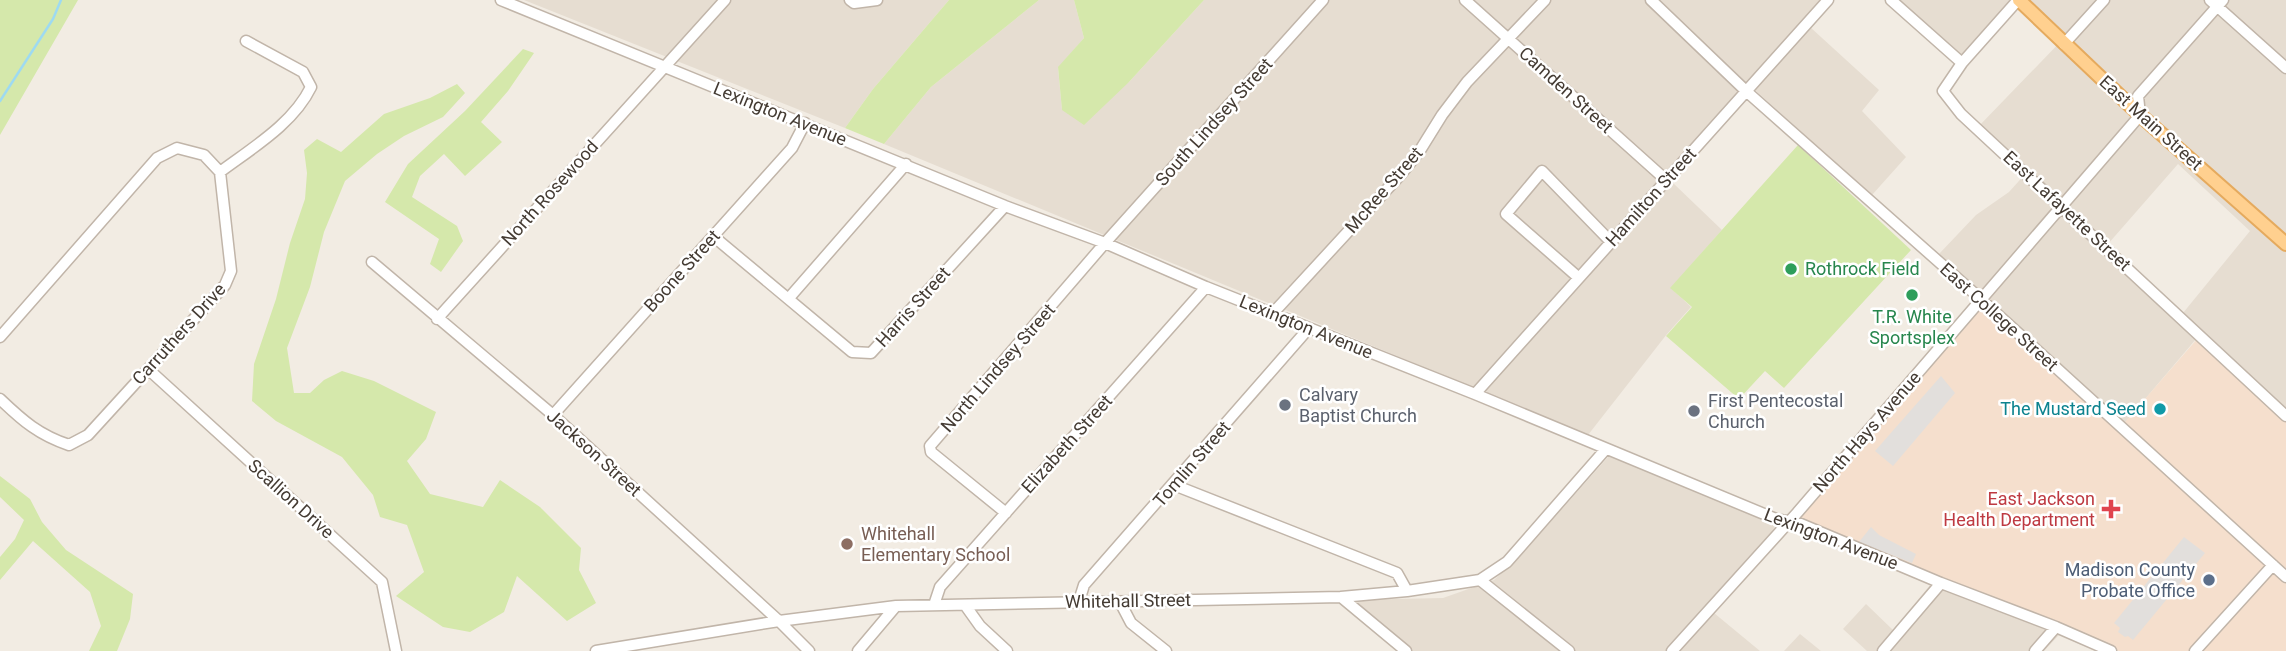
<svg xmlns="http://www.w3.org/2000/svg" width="2286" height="651" font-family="Roboto,sans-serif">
<rect width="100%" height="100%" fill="#f2ece3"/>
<path fill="#e6ddd1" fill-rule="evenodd" d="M 524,0 L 949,0 L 873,89 L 845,128 Z
M 1039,0 L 1074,0 L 1084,38 L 1058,68 L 1062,110 L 1129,82 L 1204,0 L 1834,0 L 1810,27 L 1879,90 L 1862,111 L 1906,157 L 1872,195 L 1755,90 L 1673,183 L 1722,230 L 1671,288 L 1691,307 L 1667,334 L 1588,435 L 884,144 L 931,87 Z
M 1900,0 L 2023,0 L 1969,62 Z
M 2025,0 L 2286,0 L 2286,408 L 2202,332 L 2123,425 L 1939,254 L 1976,215 L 2009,192 L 2027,172 L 1978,127 L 2065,37 ZM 2178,164 L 2250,231 L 2183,313 L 2108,244 Z
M 1609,456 L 1777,524 L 1714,613 L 1760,651 L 1411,651 L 1349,600 L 1443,598 L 1494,580 L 1521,555 Z
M 1931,584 L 2059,635 L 2044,651 L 1867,651 L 1843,629 L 1866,604 L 1893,630 Z
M 1800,634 L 1821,651 L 1784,651 Z"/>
<path fill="#f5dfcd" d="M 1982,305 L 2118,430 L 2198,338 L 2286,420 L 2286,651 L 2119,651 L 1798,519 Z"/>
<path fill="#d5e8ab" d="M 0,0 L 78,0 L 0,135 Z
M 949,0 L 1039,0 L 931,87 L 884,144 L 845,128 L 873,89 Z
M 1074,0 L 1204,0 L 1129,82 L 1084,125 L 1062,110 L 1058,67 L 1084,38 Z
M 523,49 L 534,53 L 508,91 L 481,122 L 502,142 L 465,176 L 444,154 L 420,176 L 412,197 L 457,226 L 463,241 L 441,272 L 430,264 L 439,239 L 385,202 L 408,164 L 465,111 Z
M 457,84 L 465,93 L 443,117 L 404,136 L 377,154 L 345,181 L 324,232 L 310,287 L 287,348 L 294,393 L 310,393 L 324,380 L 342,371 L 374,381 L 436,412 L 426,439 L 407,461 L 430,494 L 483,507 L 500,480 L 540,507 L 581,548 L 579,570 L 596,603 L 567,621 L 517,576 L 504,612 L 470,632 L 443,627 L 396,596 L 424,572 L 407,525 L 380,517 L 373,495 L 342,457 L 276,421 L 252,401 L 254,364 L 276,299 L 290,243 L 305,199 L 307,173 L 304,150 L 317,139 L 341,152 L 384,114 L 430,98 Z
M 1798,145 L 1911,250 L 1784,388 L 1765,371 L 1739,399 L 1666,336 L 1692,307 L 1670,288 Z
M 0,476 L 30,499 L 42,522 L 66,550 L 133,594 L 130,619 L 117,651 L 89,651 L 101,626 L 90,592 L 33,541 L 0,580 L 0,557 L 15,539 L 24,520 L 0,497 Z"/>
<path fill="#e2dfdc" d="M 1941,376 L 1955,393 L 1893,466 L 1875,451 Z
M 1871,527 L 1879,535 L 1916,554 L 1912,563 L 1859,542 Z
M 2184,537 L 2205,553 L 2133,640 L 2128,636 L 2125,637 L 2118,632 L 2120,628 L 2114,623 Z"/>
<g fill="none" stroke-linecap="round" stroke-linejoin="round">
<path stroke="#9edaf1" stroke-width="2.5" d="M 0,101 L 53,19 L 61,0"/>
<defs>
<path id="minor" d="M 501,0 L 1005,206 L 1105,243 L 1206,287 L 1475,394 L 1776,519 L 1801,524 L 1941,583 L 2056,627 L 2111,651
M 850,0 L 854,3 L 877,0
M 1465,0 L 1666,180
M 1651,0 L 1746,91 L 1974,293 L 2286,577
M 1891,0 L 1962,63
M 2018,0 L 1962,63 L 1943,91 L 1961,114 L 2286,416
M 2210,0 L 2286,68
M 2064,44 L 2104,0
M 220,172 C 252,148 293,124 311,87 L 303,72 L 246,41
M 713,236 L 852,352 L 871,353 L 1005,206
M 372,262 L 553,415 L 779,621 L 809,651
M 1579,278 L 1506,214 L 1542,171 L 1611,242
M 789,298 L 906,164
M 1274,312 L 1402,173 L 1419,152 L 1442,115 L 1467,82 L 1545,0
M 437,319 L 725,0
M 0,337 L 157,158 L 177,148 L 204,155 L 220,172 L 231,271 L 225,285 L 88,435 L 69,445 C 39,435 23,421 0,399
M 148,369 L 382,582 L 396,651
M 1475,394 L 1828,0
M 553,415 L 792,148 L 805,123
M 1174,485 L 1397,573 L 1407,591
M 1006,513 L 931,452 L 930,446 L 1105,243 L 1323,0
M 1480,580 L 1569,651
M 1341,597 L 1406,651
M 1079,601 L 1084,585 L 1309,328
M 1120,602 L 1131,623 L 1166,651
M 934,605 L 940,587 L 1206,287
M 965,605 L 980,626 L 1007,651
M 596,651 L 779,621 L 896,606 L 1341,597 L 1407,591 L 1480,580 L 1507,562 L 1605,450
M 858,651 L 896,606
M 1672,651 L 1797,513 L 2136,120 L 2140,115 L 2138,96 L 2223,0
M 1883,651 L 1941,583
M 2035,651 L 2056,627
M 2195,651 L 2273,565"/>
<path id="major" d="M 2019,0 L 2140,115 L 2286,244"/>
</defs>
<use href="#minor" stroke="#c1b5a9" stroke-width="13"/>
<use href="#major" stroke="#e5aa5e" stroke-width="16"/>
<use href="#minor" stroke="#fff" stroke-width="10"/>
<use href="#major" stroke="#ffd08f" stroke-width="12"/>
</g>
<g fill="#2e9e5b" stroke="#fff" stroke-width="2.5">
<circle cx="1791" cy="269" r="7"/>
<circle cx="1912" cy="295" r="7"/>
</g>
<g fill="#6b7280" stroke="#fff" stroke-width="2.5">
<circle cx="1285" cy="405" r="7"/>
<circle cx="1694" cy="411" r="7"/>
</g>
<circle fill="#0f9aa8" stroke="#fff" stroke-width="2.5" cx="2160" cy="409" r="7"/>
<path fill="#e0444e" stroke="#fff" stroke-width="2.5" d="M2107.5 498.5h7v7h7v7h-7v7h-7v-7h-7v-7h7z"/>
<circle fill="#8d6e63" stroke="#fff" stroke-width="2.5" cx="847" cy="544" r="7"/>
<circle fill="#5c6f8a" stroke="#fff" stroke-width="2.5" cx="2209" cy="580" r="7"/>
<g text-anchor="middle" stroke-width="5" stroke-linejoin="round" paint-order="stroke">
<g font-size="18" fill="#443b33" stroke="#fff">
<text transform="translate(1566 90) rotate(42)" y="6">Camden Street</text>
<text transform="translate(780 114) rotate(22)" y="6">Lexington Avenue</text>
<text transform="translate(1214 122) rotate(-48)" y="6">South Lindsey Street</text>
<text transform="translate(2151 123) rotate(42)" y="6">East Main Street</text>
<text transform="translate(1384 190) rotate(-49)" y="6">McRee Street</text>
<text transform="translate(550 193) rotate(-48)" y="6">North Rosewood</text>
<text transform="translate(1651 197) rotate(-48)" y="6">Hamilton Street</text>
<text transform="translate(2067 211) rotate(43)" y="6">East Lafayette Street</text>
<text transform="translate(682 271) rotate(-48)" y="6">Boone Street</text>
<text transform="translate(913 307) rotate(-48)" y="6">Harris Street</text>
<text transform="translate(1999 317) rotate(42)" y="6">East College Street</text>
<text transform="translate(1306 327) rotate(22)" y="6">Lexington Avenue</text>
<text transform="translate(179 334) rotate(-48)" y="6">Carruthers Drive</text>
<text transform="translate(998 368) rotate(-49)" y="6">North Lindsey Street</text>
<text transform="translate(1867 432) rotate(-49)" y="6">North Hays Avenue</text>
<text transform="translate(1067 444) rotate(-48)" y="6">Elizabeth Street</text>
<text transform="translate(594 453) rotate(42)" y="6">Jackson Street</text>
<text transform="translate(1192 464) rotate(-49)" y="6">Tomlin Street</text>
<text transform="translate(291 499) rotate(42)" y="6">Scallion Drive</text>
<text transform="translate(1831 539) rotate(21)" y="6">Lexington Avenue</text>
<text transform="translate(1128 601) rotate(-1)" y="6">Whitehall Street</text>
</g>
<g font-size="18" fill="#27864d" stroke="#fff" text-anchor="start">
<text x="1805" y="275">Rothrock Field</text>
<text x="1912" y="323" text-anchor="middle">T.R. White<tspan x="1912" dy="21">Sportsplex</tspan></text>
</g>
<g font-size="18" fill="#5b616d" stroke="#fff" text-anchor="start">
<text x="1299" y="401">Calvary<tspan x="1299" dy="21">Baptist Church</tspan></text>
<text x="1708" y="407">First Pentecostal<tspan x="1708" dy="21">Church</tspan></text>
</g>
<g font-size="18" fill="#0d838f" stroke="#fff" text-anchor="end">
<text x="2146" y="415">The Mustard Seed</text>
</g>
<g font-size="18" fill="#be3a42" stroke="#fff" text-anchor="end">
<text x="2095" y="505">East Jackson<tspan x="2095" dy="21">Health Department</tspan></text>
</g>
<g font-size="18" fill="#785e54" stroke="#fff" text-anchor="start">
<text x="861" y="540">Whitehall<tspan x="861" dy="21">Elementary School</tspan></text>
</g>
<g font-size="18" fill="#4e5e75" stroke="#fff" text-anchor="end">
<text x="2195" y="576">Madison County<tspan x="2195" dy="21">Probate Office</tspan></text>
</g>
</g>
</svg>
